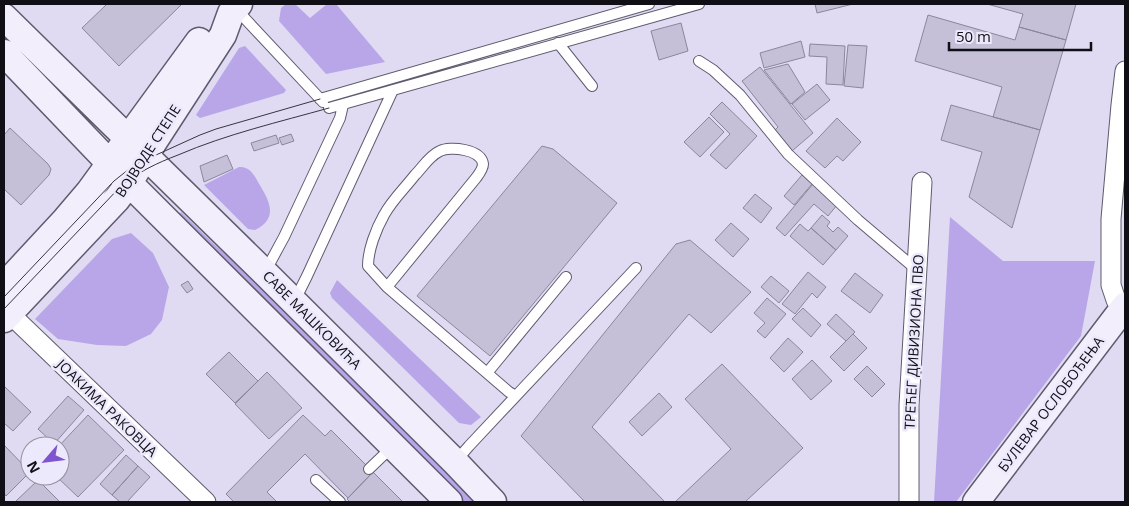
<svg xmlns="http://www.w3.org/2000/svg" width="1129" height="506" font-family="'Open Sans',sans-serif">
<rect width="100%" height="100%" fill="#e0dbf2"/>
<path fill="#b8a6e9" d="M 286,4 L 295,4 L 310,18 L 327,4 L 336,4 L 385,62 L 326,74 L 279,21 L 281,8 Z
M 245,46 L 286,90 L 284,93 L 200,118 L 196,115 L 239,48 Z
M 239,167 C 251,166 255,177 261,187 C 271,204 277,219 255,230 L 248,229 L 204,185 Z
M 181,212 L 217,247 L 271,294 L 477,502 L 464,502 L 321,356 L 178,216 Z
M 950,217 L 1003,261 L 1095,261 L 1081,336 L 956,502 L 934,502 Z
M 131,233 L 153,253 L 169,287 L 162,320 L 151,334 L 126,346 L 97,345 L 58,339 L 35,319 L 112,239 Z
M 337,280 L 481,417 L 471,425 L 459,423 L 332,298 L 330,293 Z"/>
<path fill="#c5c0d7" stroke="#8b869c" d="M 107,4 L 182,4 L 119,66 L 82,28 Z
M 815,4 L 853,4 L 817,13 Z
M 987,4 L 1076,4 L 1066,40 L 1019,27 L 1023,14 Z
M 928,15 L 1015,40 L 1019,27 L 1066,40 L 1040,130 L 993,117 L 1002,87 L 915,61 Z
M 681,23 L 688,51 L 659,60 L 651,31 Z
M 801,41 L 805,57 L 764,68 L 760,53 Z
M 810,44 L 845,46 L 843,85 L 826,84 L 827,57 L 809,56 Z
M 848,45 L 867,46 L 863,88 L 844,86 Z
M 788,64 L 805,92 L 791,104 L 764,70 Z
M 760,67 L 813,133 L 792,151 L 775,130 L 778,127 L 742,81 Z
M 817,84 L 830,100 L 805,120 L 792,104 Z
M 722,102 L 757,136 L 726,169 L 710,155 L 730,134 L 710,114 Z
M 951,105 L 1040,130 L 1012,228 L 969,197 L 982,152 L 941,140 Z
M 709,117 L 724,132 L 700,157 L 684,142 Z
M 837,118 L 861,142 L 843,161 L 837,156 L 825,168 L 806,151 Z
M 10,128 L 48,164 L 51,169 L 49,175 L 21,205 L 4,189 L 4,135 Z
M 291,134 L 294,141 L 282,145 L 279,138 Z
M 276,135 L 279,143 L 254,151 L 251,143 Z
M 542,146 L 553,149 L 617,203 L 490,356 L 417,296 Z
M 227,155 L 233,169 L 204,182 L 200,166 Z
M 802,175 L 812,184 L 794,205 L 784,196 Z
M 813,184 L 837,205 L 828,216 L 814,204 L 785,236 L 776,228 Z
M 755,194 L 772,208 L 761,223 L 743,208 Z
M 822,215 L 830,222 L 827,226 L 833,232 L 838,227 L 848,236 L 836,250 L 811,228 Z
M 731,223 L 749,239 L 733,257 L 715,240 Z
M 800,224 L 808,231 L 811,228 L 836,250 L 823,265 L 790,236 Z
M 690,240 L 751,292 L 711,333 L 689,314 L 592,427 L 665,502 L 585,502 L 521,436 L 676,244 Z
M 808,272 L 826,287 L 817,298 L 812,293 L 795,314 L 782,304 Z
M 855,273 L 883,295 L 870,313 L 841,291 Z
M 771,276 L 789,291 L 779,303 L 761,287 Z
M 188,281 L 193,289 L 187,293 L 181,285 Z
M 767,298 L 786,314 L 765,338 L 757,331 L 765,323 L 754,313 Z
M 803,308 L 821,325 L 811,337 L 792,319 Z
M 836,314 L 855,332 L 846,341 L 827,324 Z
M 853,334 L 867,348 L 844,371 L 830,357 Z
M 788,338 L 803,352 L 784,372 L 770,358 Z
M 229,352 L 258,381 L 235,403 L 206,374 Z
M 812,360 L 832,381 L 811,400 L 792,379 Z
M 722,364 L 803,448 L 745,502 L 675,502 L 731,449 L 685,399 Z
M 867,366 L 885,384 L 872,397 L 854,379 Z
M 267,372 L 302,408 L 269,439 L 235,404 Z
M 5,387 L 31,412 L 13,431 L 4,423 L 4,389 Z
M 659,393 L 672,407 L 642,436 L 629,422 Z
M 68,396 L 84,410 L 54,444 L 38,429 Z
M 88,415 L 124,450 L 78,497 L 56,476 L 60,476 L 59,446 Z
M 303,415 L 325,436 L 331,430 L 373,472 L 348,498 L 305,454 L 267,492 L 277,502 L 234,502 L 226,494 Z
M 4,445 L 30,472 L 6,496 L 4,493 Z
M 126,455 L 138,466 L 112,495 L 100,484 Z
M 138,466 L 150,477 L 127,502 L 120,502 L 112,495 Z
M 373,472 L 403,502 L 350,502 L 347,499 Z
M 38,480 L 60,502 L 15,502 Z"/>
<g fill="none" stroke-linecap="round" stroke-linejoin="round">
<defs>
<path id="lane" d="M 236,9 L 323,102
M 558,43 L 592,86
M 699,61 L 713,70 L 740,95 L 788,154 L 858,220 L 917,270
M 320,99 L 649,4
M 329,108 L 699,4
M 265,272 L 284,237 L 340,118 L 343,105
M 387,287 L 476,178 C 479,174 483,169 483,164 C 481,149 450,146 440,151 C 429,156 423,167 415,175 C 405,188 392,200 384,215 C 376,229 368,250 368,266 L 387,287 L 509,392 L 516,396
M 295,300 L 307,276 L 393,90
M 487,373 L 566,277
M 456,461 L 469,446 L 636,268
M 369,469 L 392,447
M 316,480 L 340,502"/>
<path id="street" d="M 1122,310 L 1116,300 L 1111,285 L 1111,219 L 1121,105 L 1125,71
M 9,313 L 206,502
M 909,502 L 909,405 L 922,182"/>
<path id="secondary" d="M 4,17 L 265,273 L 455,462 L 493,502
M 4,53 L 121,175 L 449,502
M 4,286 L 66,219 L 89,192 L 199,41
M 4,319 L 117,199 L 129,183 L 153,143 L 223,35 L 231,13 L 239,4
M 976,502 L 1125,306"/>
</defs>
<use href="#lane" stroke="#5f5b6f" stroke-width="12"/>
<use href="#street" stroke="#5f5b6f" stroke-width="21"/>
<use href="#secondary" stroke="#5f5b6f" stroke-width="29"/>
<use href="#lane" stroke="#fff" stroke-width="10"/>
<use href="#street" stroke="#fff" stroke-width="19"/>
<use href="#secondary" stroke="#f2eefc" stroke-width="26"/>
<path stroke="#37353f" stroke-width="1" d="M 4,297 L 114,181 L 134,165 L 200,135 L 216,129 L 320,99
M 4,309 L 121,186 C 138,172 157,163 178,155 C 227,134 279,122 329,108"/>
</g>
<g text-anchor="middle" stroke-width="5" stroke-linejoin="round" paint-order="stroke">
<g font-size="14" fill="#100f16" stroke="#ede9fc">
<text transform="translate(148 151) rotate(-57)" y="5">ВОЈВОДЕ СТЕПЕ</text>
<text transform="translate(312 320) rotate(45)" y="5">САВЕ МАШКОВИЋА</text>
<text transform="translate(914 342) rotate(-87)" y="5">ТРЕЋЕГ ДИВИЗИОНА ПВО</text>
<text transform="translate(1051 404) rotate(-53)" y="5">БУЛЕВАР ОСЛОБОЂЕЊА</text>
<text transform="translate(107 408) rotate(44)" y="5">ЈОАКИМА РАКОВЦА</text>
</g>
</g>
<rect width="1129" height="506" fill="none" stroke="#100f16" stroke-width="10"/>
<g transform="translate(45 461) rotate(242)"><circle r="24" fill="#ede9fc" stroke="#9592a0"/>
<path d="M0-4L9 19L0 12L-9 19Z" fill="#7f55cf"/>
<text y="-8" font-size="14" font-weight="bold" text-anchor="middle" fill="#100f16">N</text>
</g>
<path d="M949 42v8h142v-8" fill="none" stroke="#100f16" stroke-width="2.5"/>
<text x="956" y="42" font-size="15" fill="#100f16" stroke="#ede9fc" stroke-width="4" paint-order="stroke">50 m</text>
</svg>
